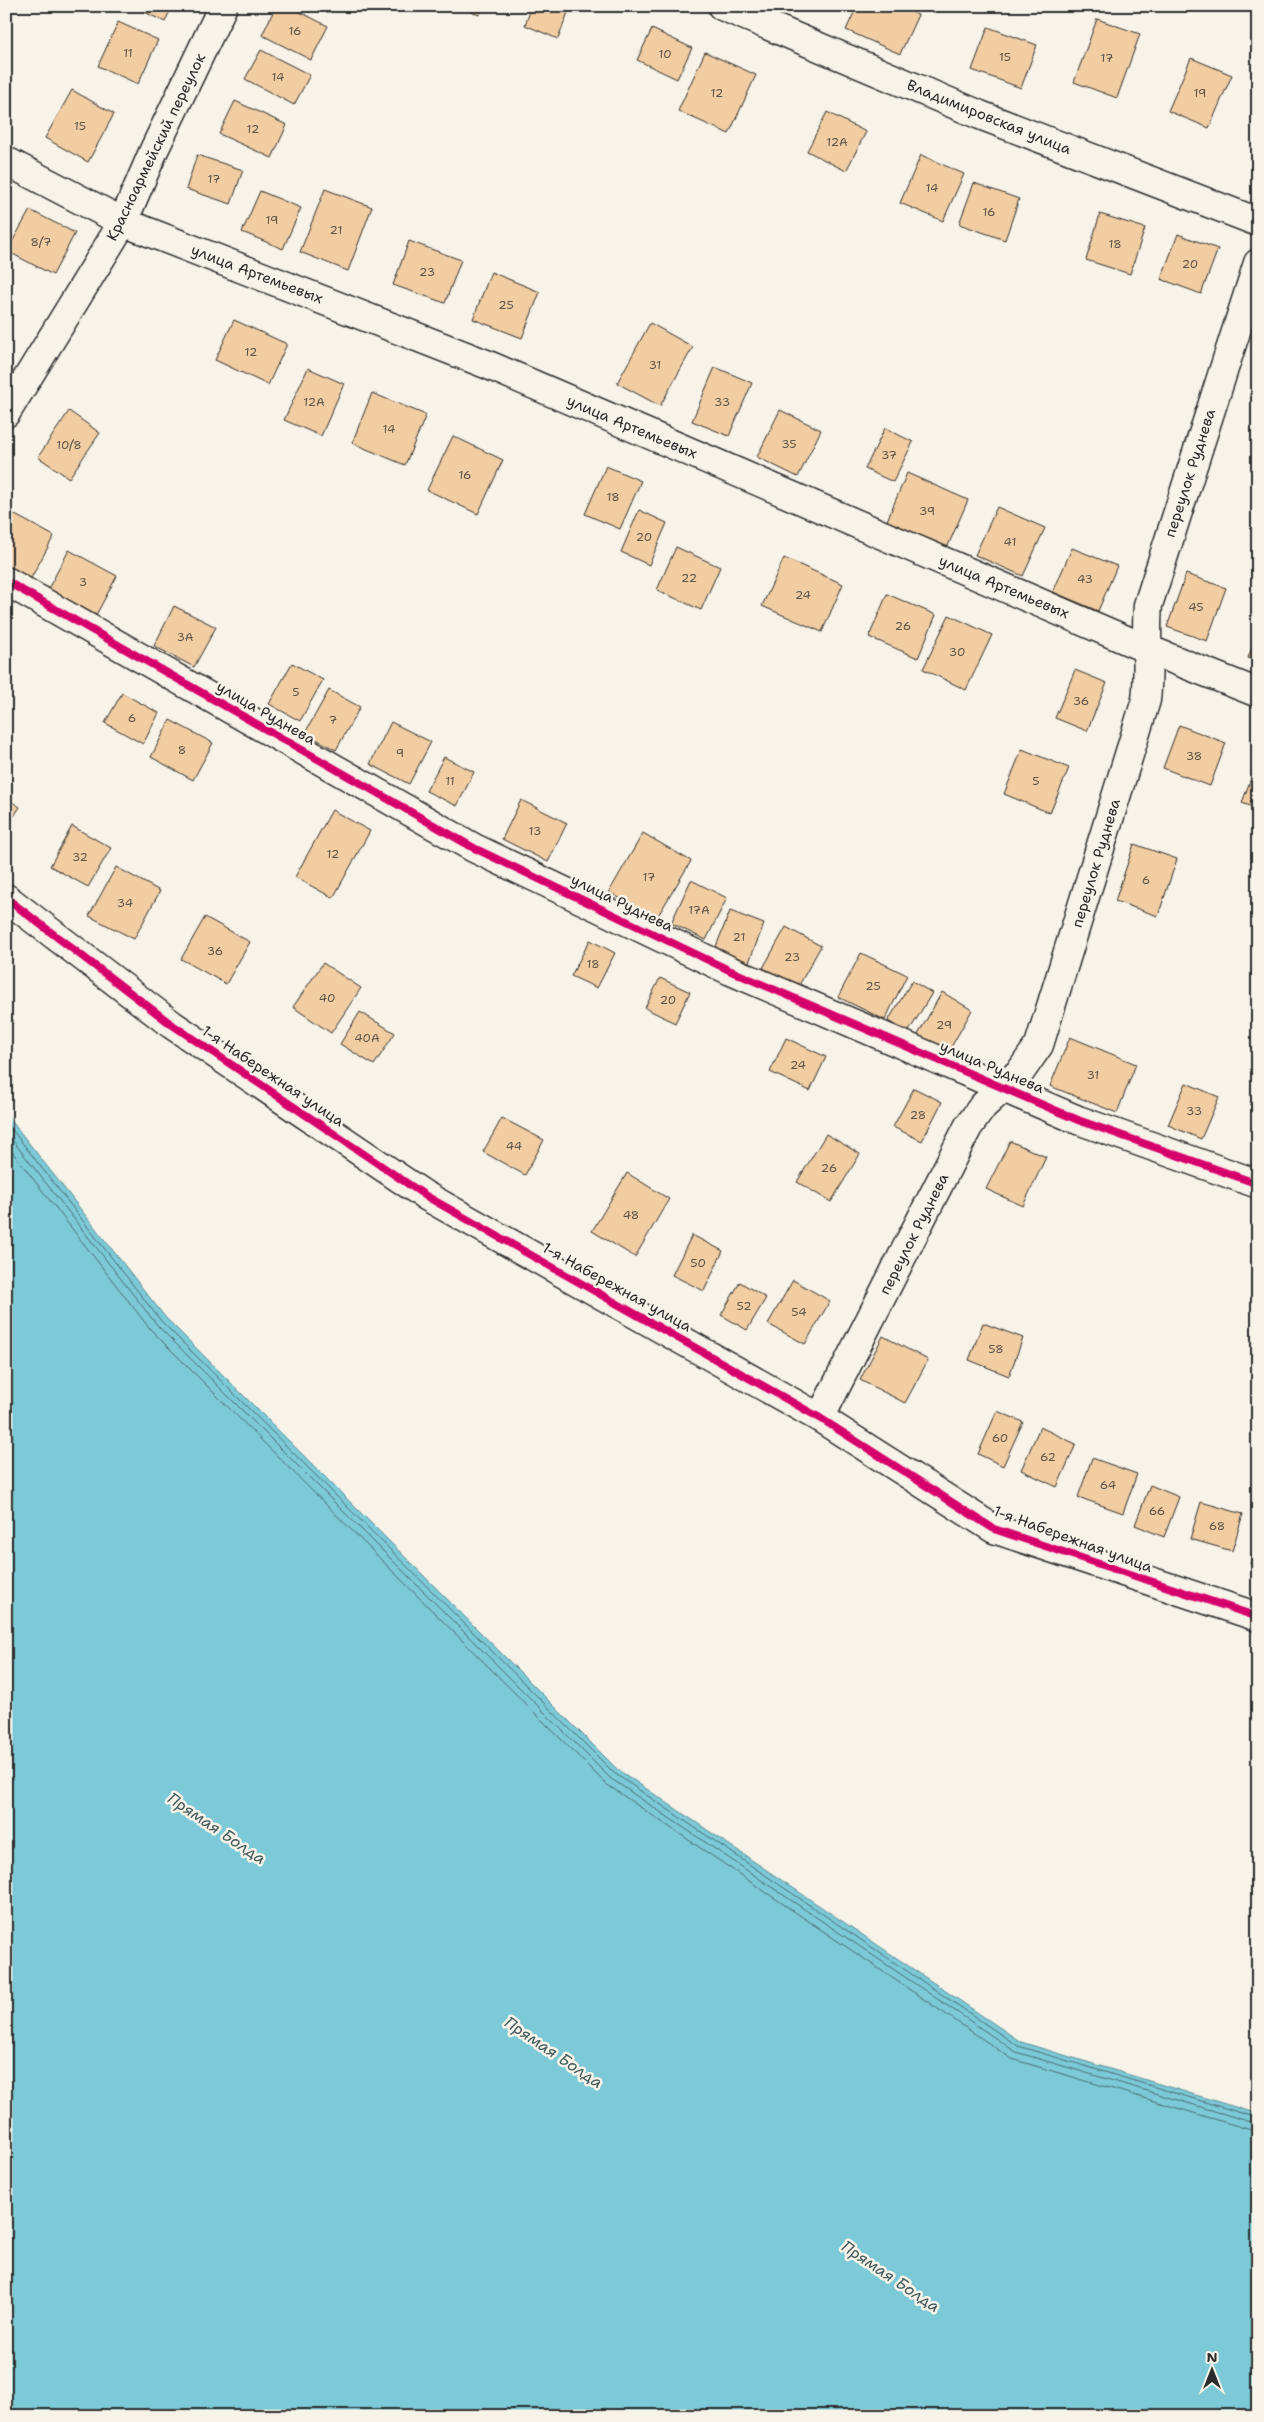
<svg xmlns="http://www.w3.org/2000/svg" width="1264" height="2422" font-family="'Shantell Sans',sans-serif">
<rect width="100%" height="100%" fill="#f7f3e8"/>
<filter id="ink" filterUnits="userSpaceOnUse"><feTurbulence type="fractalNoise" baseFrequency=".02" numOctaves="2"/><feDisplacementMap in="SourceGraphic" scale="10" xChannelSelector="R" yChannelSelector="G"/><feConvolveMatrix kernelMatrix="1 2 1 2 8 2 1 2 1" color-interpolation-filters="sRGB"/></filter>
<g filter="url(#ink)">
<path fill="#7bcad8" stroke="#5b8a93" d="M 6,1114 L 165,1317 L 617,1769 L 1021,2042 L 1258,2114 L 1258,2416 L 6,2416 Z"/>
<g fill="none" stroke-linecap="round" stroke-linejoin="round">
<path stroke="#4b6b70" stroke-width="1" d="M 6,1122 L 161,1321 L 614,1773 L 1018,2046 L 1258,2118
M 6,1132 L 157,1325 L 610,1778 L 1016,2052 L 1258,2124
M 6,1144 L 151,1330 L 606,1784 L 1012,2059 L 1258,2132"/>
</g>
<path fill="#f2cda2" stroke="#2b2b2b" d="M 132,6 L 172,6 L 165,22 Z
M 276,6 L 288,6 L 328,26 L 311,60 L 262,35 Z
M 458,6 L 483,6 L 479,15 Z
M 532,6 L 570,7 L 558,39 L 525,25 Z
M 857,6 L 898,6 L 918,15 L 900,54 L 846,30 Z
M 1097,19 L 1140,34 L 1117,98 L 1074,82 Z
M 118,22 L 158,40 L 138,84 L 98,66 Z
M 988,27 L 1037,45 L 1021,88 L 972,70 Z
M 652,29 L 692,48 L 677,79 L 637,60 Z
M 261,50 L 310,75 L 294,105 L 245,79 Z
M 705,52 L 756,75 L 729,134 L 678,111 Z
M 1191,58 L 1232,75 L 1209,128 L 1168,111 Z
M 72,90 L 114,114 L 88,162 L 45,138 Z
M 235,101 L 287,125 L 272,158 L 219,134 Z
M 827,112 L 866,132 L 846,171 L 807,151 Z
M 197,155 L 243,170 L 231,204 L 186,189 Z
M 921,155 L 964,174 L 943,221 L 900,203 Z
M 974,183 L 1019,199 L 1005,240 L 959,224 Z
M 325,189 L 372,207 L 348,271 L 300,252 Z
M 260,191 L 301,208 L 283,249 L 242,232 Z
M 30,210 L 75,233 L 53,275 L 7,251 Z
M 1100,214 L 1145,228 L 1130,274 L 1086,260 Z
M 1178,234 L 1218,249 L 1201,294 L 1161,279 Z
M 409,241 L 461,260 L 445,303 L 393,285 Z
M 491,272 L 540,292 L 522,338 L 473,319 Z
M 234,320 L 287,344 L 268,385 L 215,360 Z
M 650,323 L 693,347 L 660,406 L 617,383 Z
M 715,367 L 752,383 L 729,436 L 692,421 Z
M 308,368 L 344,384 L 321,436 L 284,420 Z
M 372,393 L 426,415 L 405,465 L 352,443 Z
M 780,410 L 821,430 L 798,477 L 757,457 Z
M 69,411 L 100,433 L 69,478 L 38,457 Z
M 885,428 L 913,442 L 893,482 L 865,469 Z
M 453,436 L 503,460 L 478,514 L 427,490 Z
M 606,466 L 641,481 L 620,529 L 585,514 Z
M 907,473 L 968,500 L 947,548 L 886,523 Z
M 997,507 L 1045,528 L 1023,576 L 975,555 Z
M 6,510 L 54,536 L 30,580 L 6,568 Z
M 639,510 L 667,523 L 649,565 L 621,552 Z
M 676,547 L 720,567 L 701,610 L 657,590 Z
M 1072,548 L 1117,566 L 1098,611 L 1053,592 Z
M 69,550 L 117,576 L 96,615 L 48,589 Z
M 784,558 L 843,584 L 822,632 L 762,606 Z
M 1186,574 L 1226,588 L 1207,641 L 1167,627 Z
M 887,594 L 936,615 L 918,658 L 869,637 Z
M 174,606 L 216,627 L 194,667 L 154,646 Z
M 949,615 L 992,635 L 966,690 L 923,669 Z
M 1258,632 L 1258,661 L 1248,658 Z
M 292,663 L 323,680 L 300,721 L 269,704 Z
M 1075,670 L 1107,683 L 1087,731 L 1055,718 Z
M 329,690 L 360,707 L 336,750 L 305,733 Z
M 122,693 L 159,713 L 143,744 L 105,723 Z
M 170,720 L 213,743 L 193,780 L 151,757 Z
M 391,722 L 431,742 L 409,784 L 370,764 Z
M 1179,725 L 1226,743 L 1210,786 L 1163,768 Z
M 1022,749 L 1069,768 L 1050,813 L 1004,794 Z
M 444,757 L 474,772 L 457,806 L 426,791 Z
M 1258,759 L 1258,809 L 1242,803 Z
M 6,798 L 20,807 L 6,828 Z
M 521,800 L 567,823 L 548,862 L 502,839 Z
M 332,810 L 370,831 L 333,898 L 295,877 Z
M 72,826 L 111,848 L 88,887 L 50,866 Z
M 643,833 L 691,861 L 656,919 L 609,892 Z
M 1134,844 L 1177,859 L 1158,916 L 1115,901 Z
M 116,867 L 160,891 L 134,939 L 89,916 Z
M 691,880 L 727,898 L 706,940 L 671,923 Z
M 730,911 L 764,924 L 749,962 L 715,949 Z
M 205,917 L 250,942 L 226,984 L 181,959 Z
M 786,927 L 821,946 L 798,987 L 763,968 Z
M 590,940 L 615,953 L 597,988 L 571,976 Z
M 861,953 L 907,975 L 885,1020 L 838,997 Z
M 323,963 L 361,988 L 331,1033 L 293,1007 Z
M 660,978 L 690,992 L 675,1023 L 645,1008 Z
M 912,981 L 932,993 L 908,1033 L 888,1021 Z
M 942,992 L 972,1010 L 945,1058 L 915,1040 Z
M 360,1012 L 395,1033 L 374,1065 L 340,1044 Z
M 1070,1037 L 1136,1064 L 1117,1113 L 1050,1086 Z
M 786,1038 L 826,1057 L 810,1091 L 770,1072 Z
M 1186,1083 L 1219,1097 L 1201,1139 L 1168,1125 Z
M 914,1088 L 942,1102 L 922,1141 L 893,1127 Z
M 502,1118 L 544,1140 L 525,1175 L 483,1152 Z
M 826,1134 L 860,1154 L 831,1202 L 797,1182 Z
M 1010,1141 L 1046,1157 L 1023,1206 L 986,1189 Z
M 627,1173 L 669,1199 L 635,1257 L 592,1231 Z
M 692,1235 L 723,1251 L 704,1291 L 672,1275 Z
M 793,1280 L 830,1301 L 805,1344 L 768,1324 Z
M 740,1282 L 766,1298 L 747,1330 L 721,1315 Z
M 983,1323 L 1023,1338 L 1009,1376 L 969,1360 Z
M 883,1336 L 928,1360 L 905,1403 L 860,1380 Z
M 997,1411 L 1023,1422 L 1003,1466 L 978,1454 Z
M 1040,1427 L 1076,1444 L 1057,1487 L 1021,1470 Z
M 1092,1458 L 1137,1474 L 1123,1513 L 1078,1497 Z
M 1150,1485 L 1179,1497 L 1164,1537 L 1135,1525 Z
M 1201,1502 L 1243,1514 L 1232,1551 L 1190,1539 Z
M 1258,1538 L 1258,1566 L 1250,1564 Z"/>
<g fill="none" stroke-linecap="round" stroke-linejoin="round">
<defs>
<path id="minor" d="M 722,6 L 980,115 L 1258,222
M 6,161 L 123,222 L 486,364 L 1147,649 L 1258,693
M 6,413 L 123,222 L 154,150 L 223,6
M 6,581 L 474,848 L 731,971 L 1078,1120 L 1258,1184
M 6,898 L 171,1024 L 426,1196 L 820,1418 L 994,1529 L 1258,1617
M 820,1418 L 968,1127 L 983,1106 L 1021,1071 L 1039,1045 L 1146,700 C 1150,668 1145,637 1148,605 L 1258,263"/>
</defs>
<use href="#minor" stroke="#2b2b2b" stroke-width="31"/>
<use href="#minor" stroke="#f7f3e8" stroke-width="28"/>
<defs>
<path id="cycleway" d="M 6,581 L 474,848 L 731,971 L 1078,1120 L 1258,1184
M 6,898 L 171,1024 L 426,1196 L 820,1418 L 994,1529 L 1258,1617"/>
</defs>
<use href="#cycleway" stroke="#f7f3e8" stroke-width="11"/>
<use href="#cycleway" stroke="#d6006c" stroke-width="8"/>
</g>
</g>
<g text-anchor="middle" stroke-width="5" stroke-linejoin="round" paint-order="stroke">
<g font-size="12" fill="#5d5449">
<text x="295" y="35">16</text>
<text x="128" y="57">11</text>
<text x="665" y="58">10</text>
<text x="1005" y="61">15</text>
<text x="1107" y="62">17</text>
<text x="278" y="81">14</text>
<text x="717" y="97">12</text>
<text x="1200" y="97">19</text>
<text x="80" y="130">15</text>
<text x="253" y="133">12</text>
<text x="837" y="146">12А</text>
<text x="214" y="183">17</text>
<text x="932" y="192">14</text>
<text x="989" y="216">16</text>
<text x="272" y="224">19</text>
<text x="336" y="234">21</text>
<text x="41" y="246">8/7</text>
<text x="1115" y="248">18</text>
<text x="1190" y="268">20</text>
<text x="427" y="276">23</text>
<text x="506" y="309">25</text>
<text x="251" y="356">12</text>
<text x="655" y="369">31</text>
<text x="314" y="406">12А</text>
<text x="722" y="406">33</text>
<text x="389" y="433">14</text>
<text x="789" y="448">35</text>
<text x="69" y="449">10/8</text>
<text x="889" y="459">37</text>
<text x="465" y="479">16</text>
<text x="613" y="501">18</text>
<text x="927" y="515">39</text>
<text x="644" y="541">20</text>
<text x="1010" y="546">41</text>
<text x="689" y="582">22</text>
<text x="1085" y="583">43</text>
<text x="83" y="586">3</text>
<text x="803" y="599">24</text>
<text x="1196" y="611">45</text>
<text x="903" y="630">26</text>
<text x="185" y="641">3А</text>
<text x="957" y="656">30</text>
<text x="296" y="696">5</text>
<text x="1081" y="705">36</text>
<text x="132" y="722">6</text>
<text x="333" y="724">7</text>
<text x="182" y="754">8</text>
<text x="400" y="757">9</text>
<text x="1194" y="760">38</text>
<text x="450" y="785">11</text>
<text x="1036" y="785">5</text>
<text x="535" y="835">13</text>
<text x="333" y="858">12</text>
<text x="80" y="861">32</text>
<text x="649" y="881">17</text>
<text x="1146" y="884">6</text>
<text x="125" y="907">34</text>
<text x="699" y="914">17А</text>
<text x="739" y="941">21</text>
<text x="215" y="955">36</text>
<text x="792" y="961">23</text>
<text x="593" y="968">18</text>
<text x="873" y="990">25</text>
<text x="327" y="1002">40</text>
<text x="668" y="1004">20</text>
<text x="944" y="1029">29</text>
<text x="367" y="1042">40А</text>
<text x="798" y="1069">24</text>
<text x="1093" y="1079">31</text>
<text x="1194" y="1115">33</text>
<text x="918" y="1119">28</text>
<text x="514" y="1150">44</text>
<text x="829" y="1172">26</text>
<text x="631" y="1219">48</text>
<text x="698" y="1267">50</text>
<text x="744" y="1310">52</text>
<text x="799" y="1316">54</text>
<text x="996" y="1353">58</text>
<text x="1000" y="1442">60</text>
<text x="1048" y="1461">62</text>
<text x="1108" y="1489">64</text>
<text x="1157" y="1515">66</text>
<text x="1217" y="1530">68</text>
</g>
<g font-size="15" fill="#2b2b2b" stroke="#f7f3e8">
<text transform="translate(989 117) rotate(22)" y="5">Владимировская улица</text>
<text transform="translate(156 147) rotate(-64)" y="5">Красноармейский переулок</text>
<text transform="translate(257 274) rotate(21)" y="5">улица Артемьевых</text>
<text transform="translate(632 427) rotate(23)" y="5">улица Артемьевых</text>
<text transform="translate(1190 473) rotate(-72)" y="5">переулок Руднева</text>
<text transform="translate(1004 587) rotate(23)" y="5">улица Артемьевых</text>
<text transform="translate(266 713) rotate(30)" y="5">улица Руднева</text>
<text transform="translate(1096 863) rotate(-73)" y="5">переулок Руднева</text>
<text transform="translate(622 903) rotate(26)" y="5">улица Руднева</text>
<text transform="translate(992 1067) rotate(23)" y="5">улица Руднева</text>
<text transform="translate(273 1076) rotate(34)" y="5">1-я Набережная улица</text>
<text transform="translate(914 1234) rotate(-63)" y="5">переулок Руднева</text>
<text transform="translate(617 1287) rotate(29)" y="5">1-я Набережная улица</text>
<text transform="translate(1073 1539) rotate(20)" y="5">1-я Набережная улица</text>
</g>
<g font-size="16" font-style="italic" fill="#435b5f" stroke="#f7f3e8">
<text transform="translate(217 1828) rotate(34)" y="6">Прямая Болда</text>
<text transform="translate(554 2052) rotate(34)" y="6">Прямая Болда</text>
<text transform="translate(891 2276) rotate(34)" y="6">Прямая Болда</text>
</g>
</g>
<rect width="1264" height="2422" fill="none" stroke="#f7f3e8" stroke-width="25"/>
<rect x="12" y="12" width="1239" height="2397" fill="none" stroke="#2b2b2b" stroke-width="2" filter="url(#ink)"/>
<g transform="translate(1212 2370)" stroke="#f7f3e8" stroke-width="4" paint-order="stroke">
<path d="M0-4L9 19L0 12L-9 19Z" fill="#2b2b2b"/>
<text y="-8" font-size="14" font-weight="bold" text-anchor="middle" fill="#2b2b2b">N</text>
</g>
</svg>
